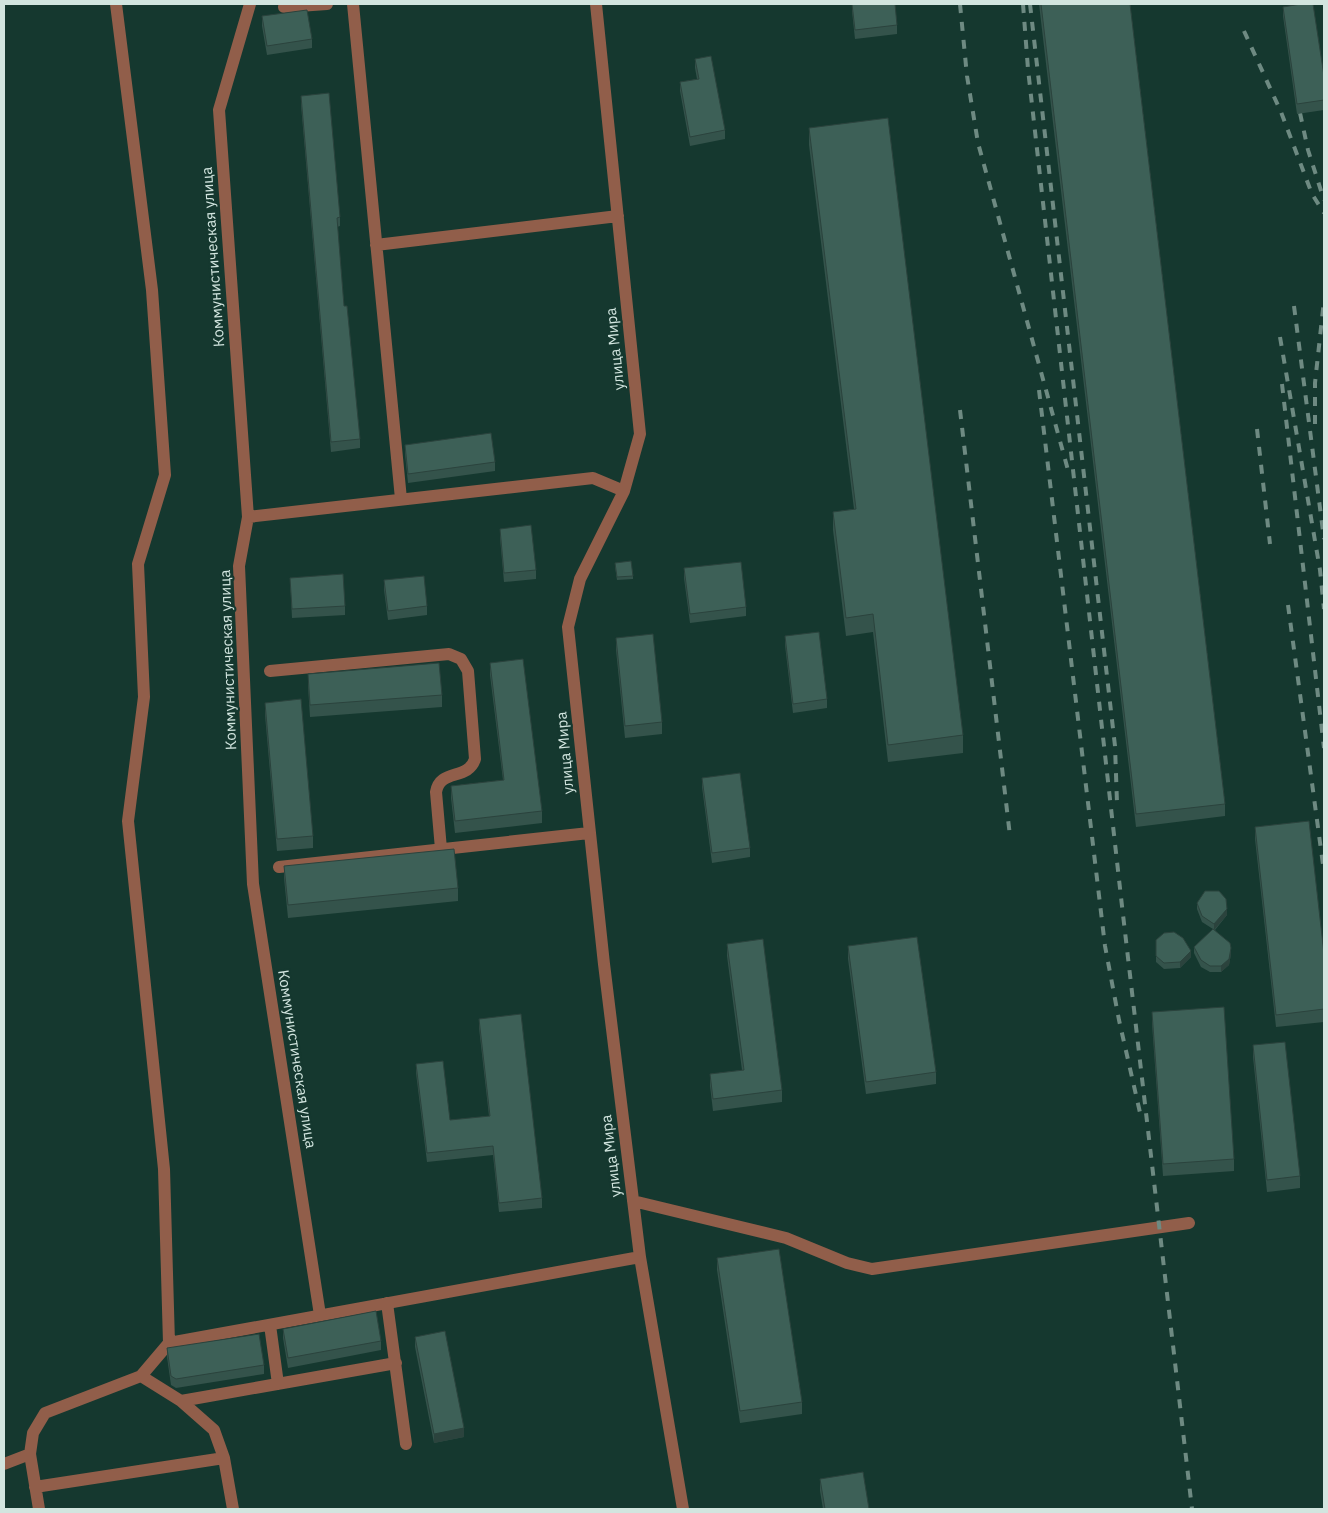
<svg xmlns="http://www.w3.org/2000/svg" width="1328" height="1513" font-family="'IBM Plex Sans',sans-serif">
<rect width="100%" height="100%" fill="#15382f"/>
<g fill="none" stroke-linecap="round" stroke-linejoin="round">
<path stroke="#915e4a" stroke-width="12" d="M 116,4 L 152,290 L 165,475 L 138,564 L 144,697 L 128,821 L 164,1169 L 169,1343
M 250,4 L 219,110 L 248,517 L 239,566 L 253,884 L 320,1315
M 353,4 L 401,499
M 596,4 L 640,434 L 624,491 L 580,579 L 568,627 L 604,964 L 640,1257 L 683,1509
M 284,7 L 327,4
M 376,245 L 618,216
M 248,517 L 593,478 L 624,491
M 270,671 L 449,654 L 461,659 L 468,671 L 475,759 C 468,781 440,768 436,792 L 441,849
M 279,867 L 589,833
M 633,1201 L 786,1238 L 847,1263 L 872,1269 L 1189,1223
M 387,1303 L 406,1444
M 270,1325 L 278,1384
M 141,1376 L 181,1401 L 396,1363
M 181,1401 L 214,1430 L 224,1458 L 233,1509
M 4,1464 L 30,1454
M 35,1487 L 224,1458
M 39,1509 L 30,1454 L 33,1433 L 45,1413 L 141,1376 L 169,1343 L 640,1257"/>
<path stroke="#6e8a82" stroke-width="4" stroke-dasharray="9 9" stroke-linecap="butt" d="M 960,4 L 967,76 L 978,143 L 1068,470
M 1023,4 L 1028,69 L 1122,906 L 1192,1509
M 1030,4 L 1115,746 L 1117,803
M 1244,31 L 1281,112 L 1312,194 L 1324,213
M 1300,113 L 1308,150 L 1324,200
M 1294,306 L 1324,539
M 1280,337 L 1320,570 L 1324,609
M 1282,384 L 1324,748
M 1039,390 L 1105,946 L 1119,1020 L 1141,1117
M 960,410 L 1010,836
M 1315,424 L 1315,383 L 1324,300
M 1257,429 L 1270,544
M 1288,605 L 1324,872"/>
</g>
<path fill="#34534b" d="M 852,4 L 897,25 L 897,34 L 855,39 L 852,11 Z
M 1039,4 L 1130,4 L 1225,804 L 1225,816 L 1136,827 Z
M 1283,7 L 1324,76 L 1324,110 L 1297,114 L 1283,16 Z
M 262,16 L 312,39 L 312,48 L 267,55 L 262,26 Z
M 695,59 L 725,130 L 725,139 L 690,146 L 680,91 L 680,82 L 697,79 L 695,68 Z
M 301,96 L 340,217 L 340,226 L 337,227 L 344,306 L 360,439 L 360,448 L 331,452 L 301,105 Z
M 809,128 L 963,735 L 963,753 L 888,762 L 873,632 L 846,636 L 833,530 L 833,512 L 854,509 L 809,145 Z
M 405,445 L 495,462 L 495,471 L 408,483 L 405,454 Z
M 500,529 L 536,570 L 536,579 L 504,582 L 500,538 Z
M 615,566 L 633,576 L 633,579 L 617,580 Z
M 684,568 L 746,607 L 746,616 L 690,623 L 684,578 Z
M 290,578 L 345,606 L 345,615 L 292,618 Z
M 384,580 L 427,606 L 427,615 L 388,620 L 384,590 Z
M 785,636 L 827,699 L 827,708 L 793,713 L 785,645 Z
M 616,638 L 662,722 L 662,734 L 625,738 L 616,650 Z
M 490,663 L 542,811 L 542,823 L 455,833 L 451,798 L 451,786 L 503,780 L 490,675 Z
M 308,674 L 442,695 L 442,707 L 310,717 L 308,686 Z
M 265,703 L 313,836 L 313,848 L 277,851 L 265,715 Z
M 702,778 L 750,848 L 750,857 L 712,863 L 702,787 Z
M 1255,827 L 1324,954 L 1324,1022 L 1276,1027 L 1255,839 Z
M 284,866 L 458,888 L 458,901 L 288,918 L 284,878 Z
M 1197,903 L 1227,915 L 1215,930 L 1231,954 L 1229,965 L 1221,972 L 1210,972 L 1201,967 L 1194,953 L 1194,947 L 1213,929 L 1202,922 L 1197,909 Z
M 1156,940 L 1191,957 L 1180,968 L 1164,969 L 1156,962 Z
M 727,944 L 782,1090 L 782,1102 L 713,1111 L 710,1086 L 710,1074 L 742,1070 L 727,956 Z
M 848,946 L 936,1072 L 936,1084 L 866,1094 L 848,959 Z
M 1152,1012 L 1234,1159 L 1234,1171 L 1163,1176 L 1152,1024 Z
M 479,1019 L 542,1198 L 542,1208 L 499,1212 L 493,1155 L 427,1162 L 416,1073 L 416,1064 L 450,1120 L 489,1116 L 479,1028 Z
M 1253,1045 L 1300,1176 L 1300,1188 L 1267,1192 L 1253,1057 Z
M 717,1258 L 802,1402 L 802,1414 L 740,1423 L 717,1270 Z
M 283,1329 L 381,1341 L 381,1350 L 288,1368 L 283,1338 Z
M 415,1337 L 464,1437 L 434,1443 L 415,1347 Z
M 167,1348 L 264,1365 L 264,1374 L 176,1388 L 171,1385 L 167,1357 Z
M 820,1479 L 869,1509 L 823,1509 L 820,1491 Z"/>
<path fill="#2b433d" d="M 1227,909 L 1227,915 L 1214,930 L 1214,924 Z
M 1231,948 L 1231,954 L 1229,965 L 1221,972 L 1221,966 Z
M 1191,951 L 1191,957 L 1180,968 L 1180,962 Z
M 464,1428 L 464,1437 L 434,1443 L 434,1434 Z"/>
<path fill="#3d6057" stroke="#2b433d" d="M 852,4 L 895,4 L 897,25 L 855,30 Z
M 1041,4 L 1130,4 L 1225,804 L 1136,814 Z
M 1301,4 L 1313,4 L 1324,76 L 1324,100 L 1297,104 L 1283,7 Z
M 307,10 L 312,39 L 267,46 L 262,16 Z
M 711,56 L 725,130 L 690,137 L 680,82 L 699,79 L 695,59 Z
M 329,93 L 340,217 L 337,218 L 344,306 L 347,306 L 360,439 L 331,442 L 301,96 Z
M 888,118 L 963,735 L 888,745 L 873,614 L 846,618 L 833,512 L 856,509 L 809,128 Z
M 491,433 L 495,462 L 408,474 L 405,445 Z
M 531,525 L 536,570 L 504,573 L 500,529 Z
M 631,561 L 633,576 L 617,577 L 615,563 Z
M 741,562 L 746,607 L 690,614 L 684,568 Z
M 343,574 L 345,606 L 292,609 L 290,578 Z
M 424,576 L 427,606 L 388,611 L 384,580 Z
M 819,632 L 827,699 L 793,704 L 785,636 Z
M 653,634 L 662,722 L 625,726 L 616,638 Z
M 523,659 L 542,811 L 455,821 L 451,786 L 504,780 L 490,663 Z
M 439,663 L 442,695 L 310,705 L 308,674 Z
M 301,699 L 313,836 L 277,839 L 265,703 Z
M 740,773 L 750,848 L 712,853 L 702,778 Z
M 1309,821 L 1324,954 L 1324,1009 L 1276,1015 L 1255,827 Z
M 454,849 L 458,888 L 288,905 L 284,866 Z
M 1205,891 L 1219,891 L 1226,899 L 1227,909 L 1214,924 L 1202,916 L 1197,903 Z
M 1213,929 L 1230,943 L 1231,948 L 1229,959 L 1221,966 L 1210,966 L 1201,960 L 1194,947 Z
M 1174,932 L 1183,938 L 1191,951 L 1180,962 L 1164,963 L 1156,956 L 1156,940 L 1164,933 Z
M 917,937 L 936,1072 L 866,1082 L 848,946 Z
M 763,939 L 782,1090 L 713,1099 L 710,1074 L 744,1070 L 727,944 Z
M 1224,1007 L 1234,1159 L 1163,1164 L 1152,1012 Z
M 521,1014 L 542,1198 L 499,1203 L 493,1146 L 427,1153 L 416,1064 L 443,1061 L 450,1120 L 490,1116 L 479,1019 Z
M 1285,1042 L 1300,1176 L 1267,1180 L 1253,1045 Z
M 779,1249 L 802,1402 L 740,1411 L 717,1258 Z
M 376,1311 L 381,1341 L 288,1358 L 283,1329 Z
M 445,1331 L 464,1428 L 434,1434 L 415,1337 Z
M 259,1334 L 264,1365 L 176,1379 L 171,1376 L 167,1348 Z
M 863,1472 L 869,1509 L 825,1509 L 820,1479 Z"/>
<g text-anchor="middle" stroke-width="4.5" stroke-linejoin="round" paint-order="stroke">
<g font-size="15" fill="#d2e5df" stroke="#15382f">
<text transform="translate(213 257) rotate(-94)" y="5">Коммунистическая улица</text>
<text transform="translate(615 349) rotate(-96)" y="5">улица Мира</text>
<text transform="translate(228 660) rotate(-92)" y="5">Коммунистическая улица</text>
<text transform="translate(565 753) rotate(-95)" y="5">улица Мира</text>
<text transform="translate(297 1059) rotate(81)" y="5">Коммунистическая улица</text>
<text transform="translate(611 1156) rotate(-97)" y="5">улица Мира</text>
</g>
</g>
<rect width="1328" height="1513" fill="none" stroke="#d2e5df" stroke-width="10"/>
</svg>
